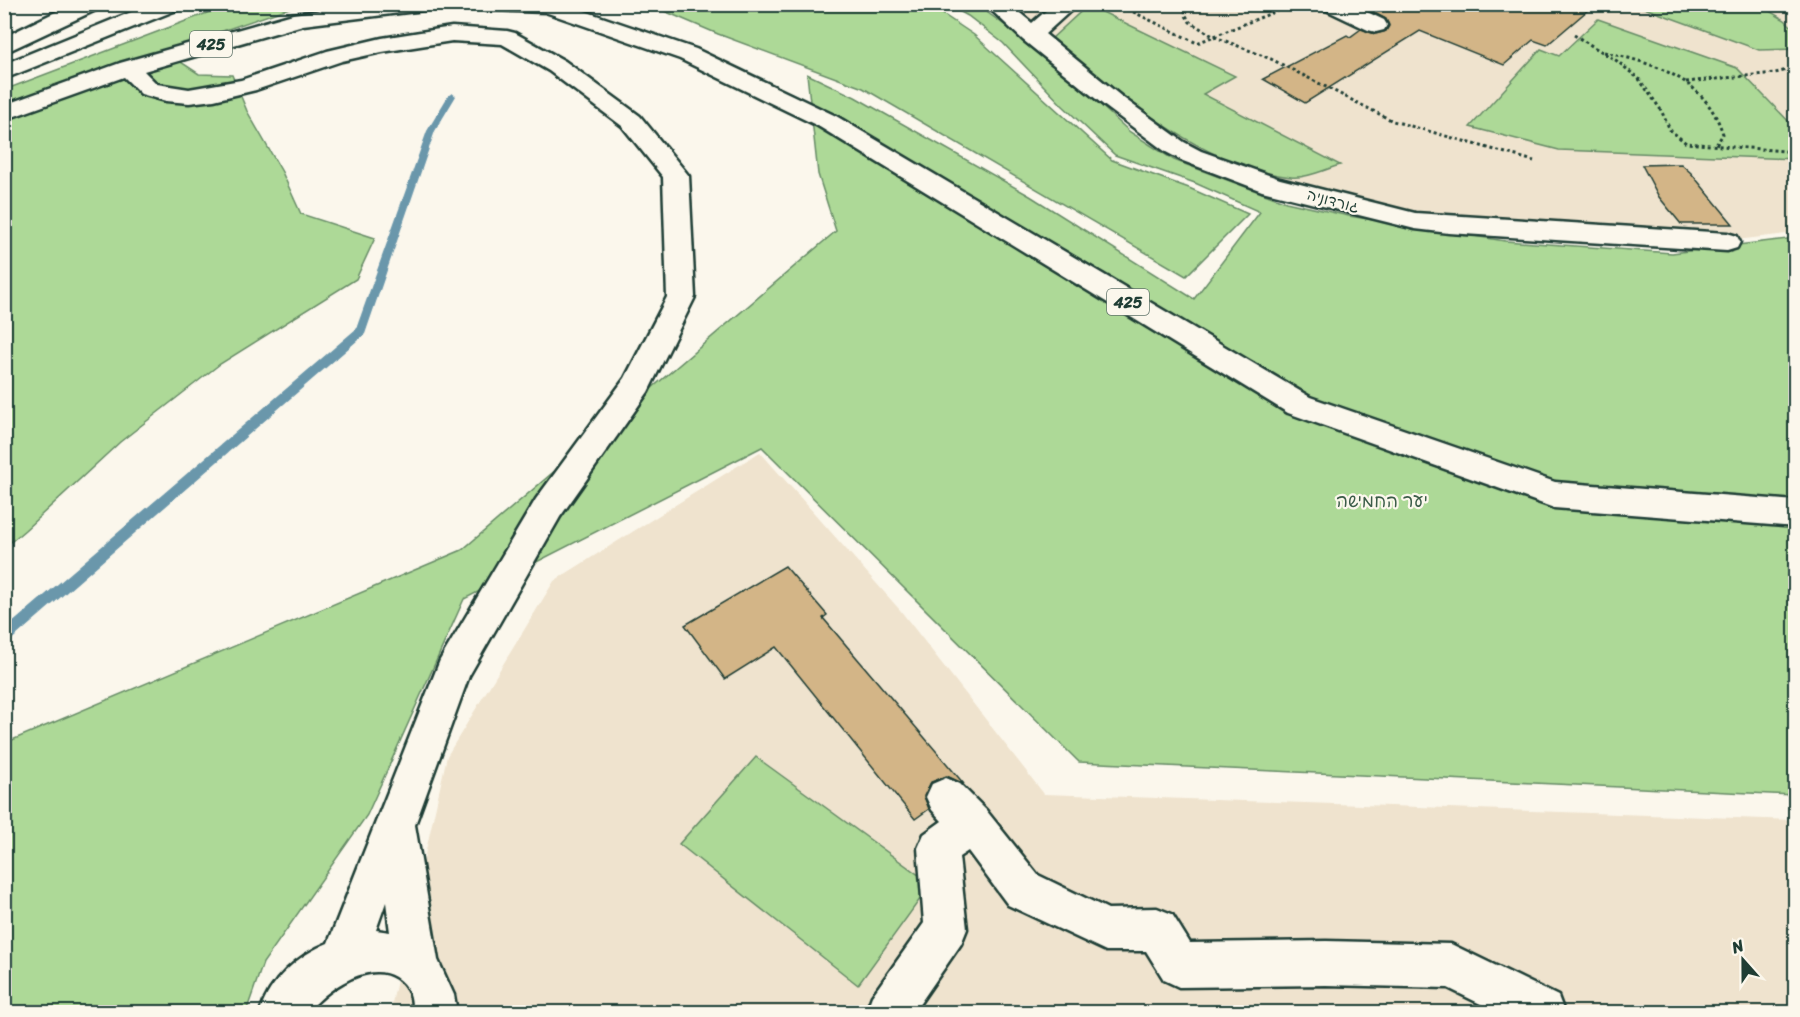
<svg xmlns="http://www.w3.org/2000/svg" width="1800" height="1017" font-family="Sriracha,'Playpen Sans Hebrew',sans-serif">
<rect width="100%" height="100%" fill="#fbf7ec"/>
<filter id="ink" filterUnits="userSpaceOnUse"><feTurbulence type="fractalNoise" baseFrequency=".0167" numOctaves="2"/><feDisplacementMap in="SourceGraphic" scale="12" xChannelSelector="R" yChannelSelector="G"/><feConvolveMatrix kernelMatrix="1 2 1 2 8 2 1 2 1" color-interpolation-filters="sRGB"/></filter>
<g filter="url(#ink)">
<path fill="#efe3ce" d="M 985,5 L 1795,5 L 1795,233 L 1669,248 L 1487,234 L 1291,199 L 1172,150 L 1109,106 Z
M 760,452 L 900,610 L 1044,794 L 1795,820 L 1795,1012 L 390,1012 L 447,756 L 554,581 Z"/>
<path fill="#add997" stroke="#668b66" stroke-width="1.5" d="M 228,5 L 298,5 L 164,51 L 199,74 L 232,75 L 247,111 L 282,172 L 301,214 L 375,238 L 356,279 L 220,364 L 120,442 L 25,530 L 5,547 L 4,90 Z
M 650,5 L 929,5 L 974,35 L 1112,160 L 1189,188 L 1248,214 L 1186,276 L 863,88 L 718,34 Z
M 948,5 L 977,5 L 1042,52 L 1130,132 L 1174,160 L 1286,202 L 1349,216 L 1505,241 L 1672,253 L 1795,238 L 1795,795 L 1079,762 L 762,447 L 464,599 L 367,815 L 263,963 L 246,1012 L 5,1012 L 5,743 L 462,550 L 836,231 L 818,174 L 807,74 L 855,97 L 1030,196 L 1194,299 L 1260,212 L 1195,183 L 1115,155 L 1062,105 L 1003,43 L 968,16 Z
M 1088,5 L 1235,76 L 1203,94 L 1340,165 C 1326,169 1305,179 1291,177 C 1200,167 1121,92 1050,40 Z
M 1636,5 L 1759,5 L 1785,20 L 1795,30 L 1795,49 L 1759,50 Z
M 1598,19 L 1737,68 L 1795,128 L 1795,159 L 1559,150 L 1470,127 L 1541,49 L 1559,56 Z
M 756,757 L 931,884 L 858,985 L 679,844 Z"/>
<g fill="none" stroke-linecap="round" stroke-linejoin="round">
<path fill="#6a97ab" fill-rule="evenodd" d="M 452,93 L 456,96 L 435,131 L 365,334 L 9,642 L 4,643 L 4,630 L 356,329 L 427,131 L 448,96 Z"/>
</g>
<path fill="#d3b587" stroke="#1f3d34" stroke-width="1.5" d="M 1358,4 L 1595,4 L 1547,45 L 1533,40 L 1504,65 L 1420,31 L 1305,103 L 1263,79 L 1347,35 L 1350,37 L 1361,29 L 1375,34 L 1386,31 L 1389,26 L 1386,19 Z
M 1681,164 L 1691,173 L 1733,224 L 1681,224 L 1659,197 L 1642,165 Z
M 785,566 L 827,615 L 823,618 L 964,784 L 947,776 L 931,782 L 924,796 L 929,809 L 915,819 L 776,647 L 725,679 L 685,625 Z"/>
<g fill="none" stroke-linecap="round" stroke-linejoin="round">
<defs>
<path id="minor" d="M 72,4 L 100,4 L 98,9 L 4,53 L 4,37 Z
M 151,4 L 181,4 L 179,9 L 4,79 L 4,64 Z
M 985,4 L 1009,4 L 1032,23 L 1054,4 L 1078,4 L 1045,34 L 1122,97 L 1184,142 L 1201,151 L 1280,179 L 1415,213 L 1727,233 L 1737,236 L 1740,242 L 1737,248 L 1727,251 L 1449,233 L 1415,229 L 1262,191 L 1183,161 L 1166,152 L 1106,107 L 1023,40 Z
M 1322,4 L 1350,4 L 1384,20 L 1387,25 L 1384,30 L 1376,32 L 1368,30 L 1324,9 Z
M 946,778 L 960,784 L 986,810 L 1038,875 L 1108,909 L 1157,908 L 1172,914 L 1190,943 L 1326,941 L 1451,944 L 1558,996 L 1564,1012 L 1497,1012 L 1448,988 L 1326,985 L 1179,987 L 1164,980 L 1146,951 L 1106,951 L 1008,905 L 968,851 L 959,857 L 967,929 L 961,944 L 914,1012 L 866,1012 L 872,996 L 924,923 L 918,848 L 924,834 L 942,821 L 932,810 L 926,797 L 932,784 Z"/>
<path id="major" d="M 367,4 L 434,4 L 432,9 L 424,10 L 303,25 L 144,71 L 157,84 L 189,89 L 241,80 L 327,51 L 382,38 L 452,27 L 507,31 L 515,33 L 565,61 L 640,116 L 685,171 L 689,176 L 695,297 L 648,392 L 560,517 L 469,676 L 415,825 L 438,960 L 454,995 L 457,1012 L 413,1012 C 412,1007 412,999 410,994 C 386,947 329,986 308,1012 L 260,1012 C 270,980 297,956 328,943 L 440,660 L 536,499 L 625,378 L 667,297 L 663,177 L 622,126 L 549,71 L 502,44 L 452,41 L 382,52 L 342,61 L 256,90 L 214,100 L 189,103 L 166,101 L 141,94 L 124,77 L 4,120 L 4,105 L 120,63 L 293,14 ZM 386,902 L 390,932 L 376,930 Z
M 480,4 L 564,4 L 696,49 L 836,116 L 1310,397 L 1555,482 L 1796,501 L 1796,527 L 1554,508 L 1288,413 L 818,126 L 680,59 L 545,12 L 490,10 L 482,9 Z"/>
</defs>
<use href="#minor" stroke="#1f3d34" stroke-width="5"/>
<use href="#major" stroke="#1f3d34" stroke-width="5"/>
<path stroke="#1f3d34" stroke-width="3" stroke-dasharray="3 3" stroke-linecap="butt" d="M 1117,4 L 1197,43 L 1294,4
M 1186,4 L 1185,14 L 1190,22 L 1213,36 L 1271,59 L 1393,121 L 1534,161
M 1574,35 L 1617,61 L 1639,79 L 1661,110 L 1670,130 L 1686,143 L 1796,152
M 1604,52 C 1656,64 1705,78 1723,134 L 1716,145
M 1686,82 L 1775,73 L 1796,68"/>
<use href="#minor" fill="#fbf7ec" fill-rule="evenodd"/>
<use href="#major" fill="#fbf7ec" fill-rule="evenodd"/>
</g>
</g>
<g text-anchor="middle" stroke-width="4.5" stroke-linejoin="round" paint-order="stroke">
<g font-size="15" fill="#1f3d34" stroke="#fbf7ec">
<text transform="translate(1333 201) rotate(15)" y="5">גורדוניה</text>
</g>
<g fill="#fbf7ec" stroke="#61756b" stroke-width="1.5">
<rect x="190" y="31" width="42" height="26" rx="4.5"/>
<rect x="1107" y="289" width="42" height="26" rx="4.5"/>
</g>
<g font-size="16" font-weight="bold" fill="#1f3d34">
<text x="211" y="50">425</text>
<text x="1128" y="308">425</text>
</g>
<g font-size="18" fill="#3b5c48" stroke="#fbf7ec">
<text x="1382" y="507">יער החמישה</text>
</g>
</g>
<rect width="1800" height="1017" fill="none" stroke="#fbf7ec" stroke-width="24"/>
<rect x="12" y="12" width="1776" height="993" fill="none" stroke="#1f3d34" stroke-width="2" filter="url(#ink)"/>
<g transform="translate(1743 960) rotate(339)" stroke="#fbf7ec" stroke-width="4.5" paint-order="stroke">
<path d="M0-4.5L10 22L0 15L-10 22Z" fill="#1f3d34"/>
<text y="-9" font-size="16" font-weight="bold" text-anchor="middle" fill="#1f3d34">N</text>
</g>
</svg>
